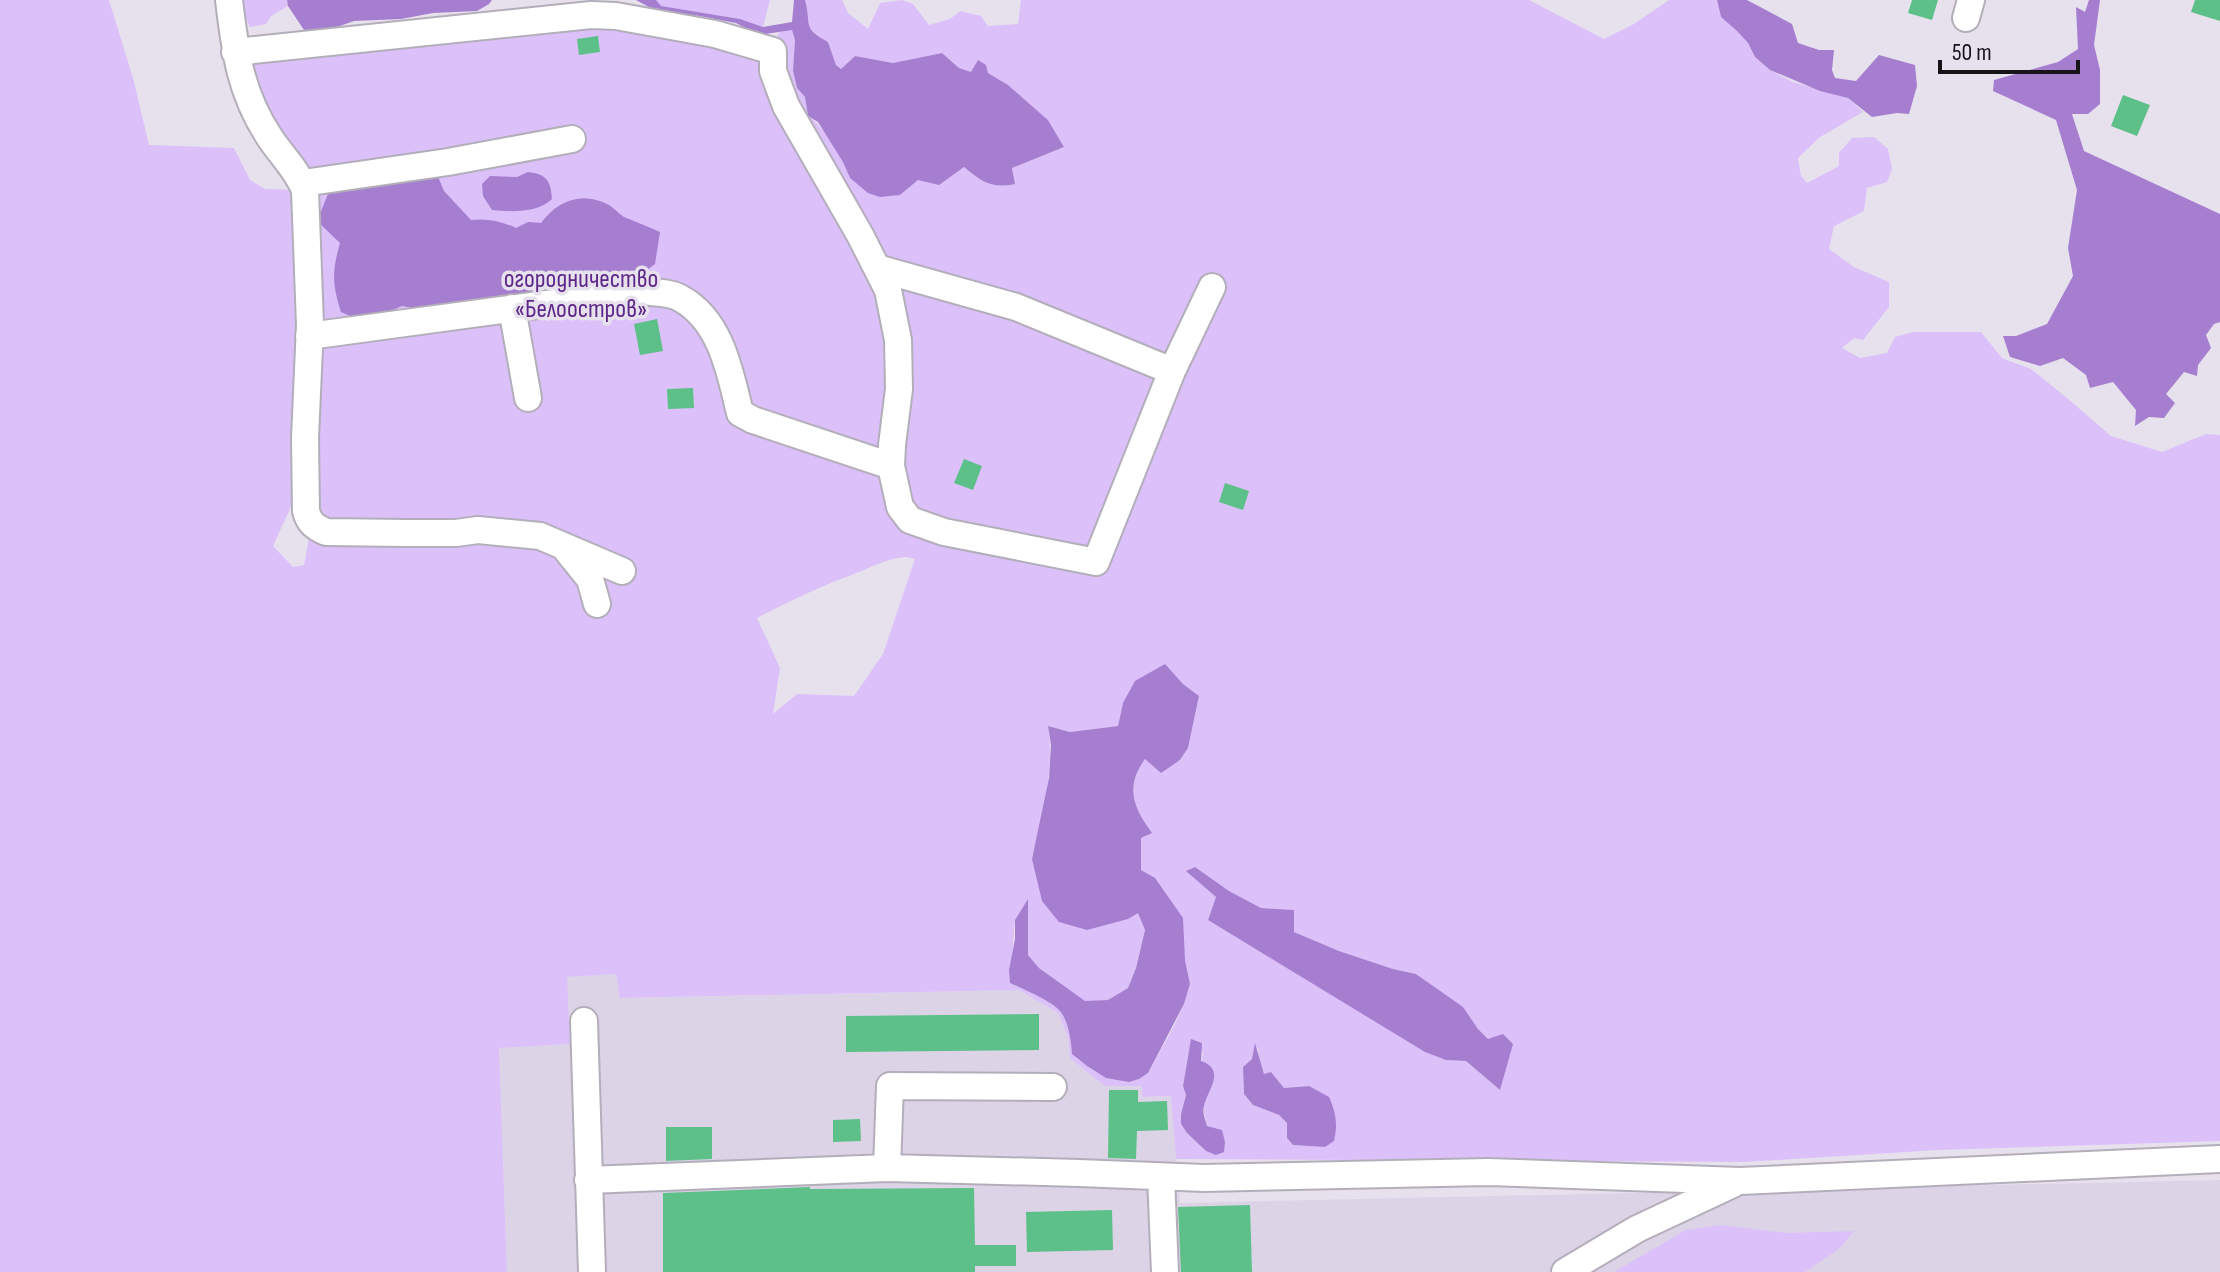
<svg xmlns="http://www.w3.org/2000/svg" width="2220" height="1272" font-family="'Sofia Sans Condensed',sans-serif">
<rect width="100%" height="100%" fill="#e7e1ee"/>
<path fill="#dcd3e7" d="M 616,974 L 621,998 L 1019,990 L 1058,1013 L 1068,1037 L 1070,1058 L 1142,1086 L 1142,1097 L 1172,1096 L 1180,1203 L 2220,1180 L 2220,1272 L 507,1272 L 499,1048 L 569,1044 L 566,977 Z"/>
<path fill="#dbc0fa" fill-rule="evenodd" d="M 0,0 L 109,0 L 133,78 L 149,145 L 234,148 L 250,180 L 265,189 L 305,190 L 237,52 L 591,15 L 774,47 L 779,32 L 792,29 L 795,39 L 793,71 L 797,88 L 805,97 L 808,116 C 825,127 843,159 850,178 L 900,195 L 918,180 L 952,174 L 964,167 C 981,182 991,189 1015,184 L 1012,168 L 1064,147 L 1048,120 L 1008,85 L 988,73 L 978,61 L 971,72 L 959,68 L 942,53 L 893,63 L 855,56 L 841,69 L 836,65 L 828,42 C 801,27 812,25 805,0 L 842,0 L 848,13 L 868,29 L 880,3 L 902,0 L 913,4 L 929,25 L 950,19 L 960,11 L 981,16 L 988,26 L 1018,24 L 1021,0 L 1529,0 L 1604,39 L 1634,24 L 1669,0 L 1717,0 L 1721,17 L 1737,31 L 1748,43 L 1755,57 L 1770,70 L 1793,82 L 1848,98 L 1863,112 L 1820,137 L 1798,158 L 1801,176 L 1807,183 L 1839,166 L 1839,153 L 1852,138 L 1874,137 L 1888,149 L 1892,169 L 1887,182 L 1867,188 L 1864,211 L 1834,226 L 1829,249 L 1854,267 L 1889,282 L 1889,307 L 1863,340 L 1854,338 L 1842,348 L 1860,358 L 1887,353 L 1895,337 L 1913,332 L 1981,332 L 2002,358 L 2031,369 L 2067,398 L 2111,436 L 2162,452 L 2206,434 L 2220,435 L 2220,1141 L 1938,1150 L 1744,1162 L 1176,1159 L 1171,1096 L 1142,1097 L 1142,1086 L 1105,1086 L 1070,1058 L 1068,1037 L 1058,1013 L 1019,990 L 620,998 L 616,974 L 567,977 L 570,1044 L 499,1048 L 507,1272 L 0,1272 ZM 296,489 L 326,532 L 310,532 L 304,565 L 293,567 L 273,546 L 289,511 ZM 906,557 L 915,559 L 883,654 L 854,696 L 797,694 L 773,714 L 780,668 L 757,618 C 791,600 824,585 859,572 C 876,565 889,558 906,557 ZM 1165,665 L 1183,684 L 1199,696 L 1188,748 L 1180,761 L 1145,759 C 1125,787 1133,806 1151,833 L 1141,838 L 1141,871 L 1185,960 L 1190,984 L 1184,1004 L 1174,1026 L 1148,1073 C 1106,1078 1106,1083 1072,1054 C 1071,1041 1069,1022 1060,1011 C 1052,1001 1023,989 1010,983 L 1015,920 L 1028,933 L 1028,955 L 1039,968 L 1085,1002 L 1108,1000 L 1128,988 L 1136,968 L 1145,930 L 1138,912 L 1032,859 C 1042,816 1055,770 1048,726 L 1070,732 L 1118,726 L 1123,703 ZM 1195,867 L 1229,891 L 1261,908 L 1293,910 L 1294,932 L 1339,951 L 1393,969 L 1416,974 L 1462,1007 L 1478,1029 L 1488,1039 L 1500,1090 L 1466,1061 L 1446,1060 L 1208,920 L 1216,897 L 1187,871 ZM 1258,1047 L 1259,1059 L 1264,1074 L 1272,1073 L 1284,1088 L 1309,1086 L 1325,1147 L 1293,1145 L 1287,1138 L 1287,1123 L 1279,1115 L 1253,1105 L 1244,1094 L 1243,1067 L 1252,1059 ZM 1189,1051 L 1203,1053 C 1199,1072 1202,1107 1207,1126 L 1214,1130 L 1206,1151 L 1187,1133 L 1181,1124 L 1181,1114 L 1186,1095 L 1183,1086 Z
M 241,0 L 287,0 L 288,6 L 271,16 L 266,24 L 250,27 L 245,17 Z
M 656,0 L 770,0 L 763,27 L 740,19 L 660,6 Z
M 1720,1225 L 1787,1233 L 1854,1231 L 1839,1249 L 1805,1272 L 1614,1272 L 1686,1230 Z"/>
<path fill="#a67ed0" d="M 287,0 L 492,0 L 489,4 L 477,11 L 433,13 L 401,19 L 354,21 L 320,33 L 306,33 L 288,6 Z
M 636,0 L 656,0 L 661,6 L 740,19 L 763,27 L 792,22 L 794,0 L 805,0 C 812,25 801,27 828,42 L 836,65 L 841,69 L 855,56 L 893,63 L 942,53 L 959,68 L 971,72 L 978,60 L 986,65 L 988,73 L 1008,85 L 1048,120 L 1064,147 L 1012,168 L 1015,184 C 991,189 982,182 964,167 L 939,185 L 918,180 L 900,195 L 880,197 L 868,193 L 850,178 L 843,162 L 818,122 L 808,116 L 805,97 L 797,88 L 793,71 L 795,40 L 792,30 L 758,35 L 736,23 L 694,15 L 676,15 L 658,12 Z
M 1717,0 L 1747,0 L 1792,24 L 1798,43 L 1819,50 L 1834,50 L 1832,70 L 1835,78 L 1856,81 L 1879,55 L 1915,65 L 1917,86 L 1909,114 L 1897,113 L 1872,117 L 1848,98 L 1820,91 L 1770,70 L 1755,57 L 1748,43 L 1737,31 L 1721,17 Z
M 2089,0 L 2100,0 L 2094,45 L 2100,70 L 2100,104 L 2088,114 L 2072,114 L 2084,151 L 2220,214 L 2220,322 L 2214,324 L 2206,335 L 2211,348 L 2198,365 L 2197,376 L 2184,372 L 2166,394 L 2175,403 L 2164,418 L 2149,417 L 2135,426 L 2136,410 L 2113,382 L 2090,388 L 2086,375 L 2063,358 L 2040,366 L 2010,357 L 2003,336 L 2016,336 L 2047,324 L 2073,276 L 2068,248 L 2077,190 L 2056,120 L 1993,91 L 1994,80 L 2058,62 L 2078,49 L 2076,7 L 2085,12 Z
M 436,172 L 444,191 L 471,220 C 488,218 501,221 516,228 L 528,222 L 541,223 C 558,200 583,191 609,205 C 614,208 619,214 624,217 C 636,222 649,227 660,232 L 655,264 L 639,276 L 615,275 L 591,282 L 548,283 L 526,294 L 425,310 L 402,306 L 375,318 L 359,320 L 341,312 C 332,284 332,271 340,243 L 317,221 L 330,189 Z
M 528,172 C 546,174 551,180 552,199 C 538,213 512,212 492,210 L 483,196 L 482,184 L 490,176 L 517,177 Z
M 1165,664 L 1183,684 L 1199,696 L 1188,748 L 1180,760 L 1161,773 L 1145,759 C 1125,787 1133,807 1152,833 L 1141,838 L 1141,870 L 1155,878 L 1183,918 L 1185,960 L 1190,984 L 1184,1004 L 1148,1073 L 1139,1079 L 1129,1082 L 1106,1078 L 1087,1066 L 1072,1054 C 1071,1041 1069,1022 1060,1011 C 1052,1001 1023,989 1010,983 L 1009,970 L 1015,939 L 1015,920 L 1028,899 L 1028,955 L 1039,968 L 1085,1001 L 1108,1000 L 1128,988 L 1136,968 L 1145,930 L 1138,913 L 1128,919 L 1087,930 L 1059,922 L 1042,901 L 1032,859 L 1049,778 L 1051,745 L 1048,726 L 1070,732 L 1118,726 L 1123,703 L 1135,681 Z
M 1195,867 L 1229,891 L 1261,908 L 1294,910 L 1294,932 L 1339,951 L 1393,969 L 1416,974 L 1463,1007 L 1478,1029 L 1488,1039 L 1503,1034 L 1513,1044 L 1500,1090 L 1466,1061 L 1446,1060 L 1425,1052 L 1208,920 L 1216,897 L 1186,871 Z
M 1191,1039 L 1202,1043 L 1201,1061 C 1227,1070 1207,1091 1204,1106 C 1202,1112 1205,1119 1207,1126 L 1222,1130 L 1225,1142 L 1224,1152 L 1216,1155 L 1206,1151 L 1187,1133 L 1181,1124 L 1181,1114 L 1186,1095 L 1183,1086 Z
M 1255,1043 L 1264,1074 L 1271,1072 L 1284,1088 L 1309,1086 L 1329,1097 C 1336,1113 1338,1124 1334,1141 L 1325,1147 L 1293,1145 L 1287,1138 L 1287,1123 L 1279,1115 L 1253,1105 L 1244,1094 L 1243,1067 L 1252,1059 Z"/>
<path fill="#5cc088" d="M 1912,0 L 1938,0 L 1932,20 L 1908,13 Z
M 2195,0 L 2220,0 L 2220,21 L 2191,12 Z
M 598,36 L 600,52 L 579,55 L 577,39 Z
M 2123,95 L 2150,105 L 2137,136 L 2111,126 Z
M 657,319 L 663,351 L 640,355 L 634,324 Z
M 693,388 L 694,408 L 668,409 L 667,389 Z
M 964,459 L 982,466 L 973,490 L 954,483 Z
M 1225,483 L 1249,491 L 1243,510 L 1219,502 Z
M 1039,1014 L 1039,1050 L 846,1052 L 846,1016 Z
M 1109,1090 L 1138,1090 L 1138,1102 L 1167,1101 L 1168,1130 L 1137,1131 L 1136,1159 L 1108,1158 Z
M 860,1119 L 861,1141 L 833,1142 L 833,1120 Z
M 666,1127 L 712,1127 L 712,1159 L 666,1161 Z
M 810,1187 L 810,1189 L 974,1188 L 975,1245 L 1016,1245 L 1016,1266 L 975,1266 L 975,1272 L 663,1272 L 663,1193 Z
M 1250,1205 L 1252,1272 L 1181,1272 L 1178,1207 Z
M 1112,1210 L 1113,1250 L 1027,1252 L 1026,1212 Z"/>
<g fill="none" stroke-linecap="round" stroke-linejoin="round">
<defs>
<path id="minor" d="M 229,0 C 235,51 240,93 270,138 C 282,156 297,170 305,190 L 310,325 L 305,438 L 306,511 C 309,523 315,527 326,532 L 404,533 L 456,533 L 478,530 L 540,536 L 622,571
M 1966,18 L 1971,0
M 235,52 L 591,15 L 616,16 L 715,34 L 773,51 L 773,71 L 786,106 L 860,235 L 888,290 L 898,340 L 899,389 L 892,445 L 891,466 L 900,507 L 910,520 L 944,532 L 1096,562 L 1172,371 L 1212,287
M 303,183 L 448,162 L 572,139
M 877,268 L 1016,307 L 1172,371
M 512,308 L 528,398
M 309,336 L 642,291 C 653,293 670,292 680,298 C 721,320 730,372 740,413 L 753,420 L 891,466
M 565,548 L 590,579 L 597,604
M 584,1021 L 592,1272
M 887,1168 L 890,1086 L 1053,1087
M 1161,1177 L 1165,1272
M 588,1180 L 887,1168 L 1079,1173 L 1204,1178 L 1488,1172 L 1740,1181 L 2220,1159
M 1565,1272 L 1637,1229 L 1733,1184"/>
</defs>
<use href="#minor" stroke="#b3aeba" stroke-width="30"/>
<use href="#minor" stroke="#fff" stroke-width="26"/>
</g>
<g text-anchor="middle" stroke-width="7" stroke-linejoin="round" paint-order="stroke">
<g font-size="26" fill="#5d2889" stroke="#e7e1ee">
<text x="581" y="287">огородничество<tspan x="581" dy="30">«Белоостров»</tspan></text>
</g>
</g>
<path d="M1940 60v12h138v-12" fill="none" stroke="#161418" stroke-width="4"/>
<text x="1952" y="60" font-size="24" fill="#161418" stroke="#e7e1ee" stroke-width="6" paint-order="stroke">50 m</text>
</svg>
